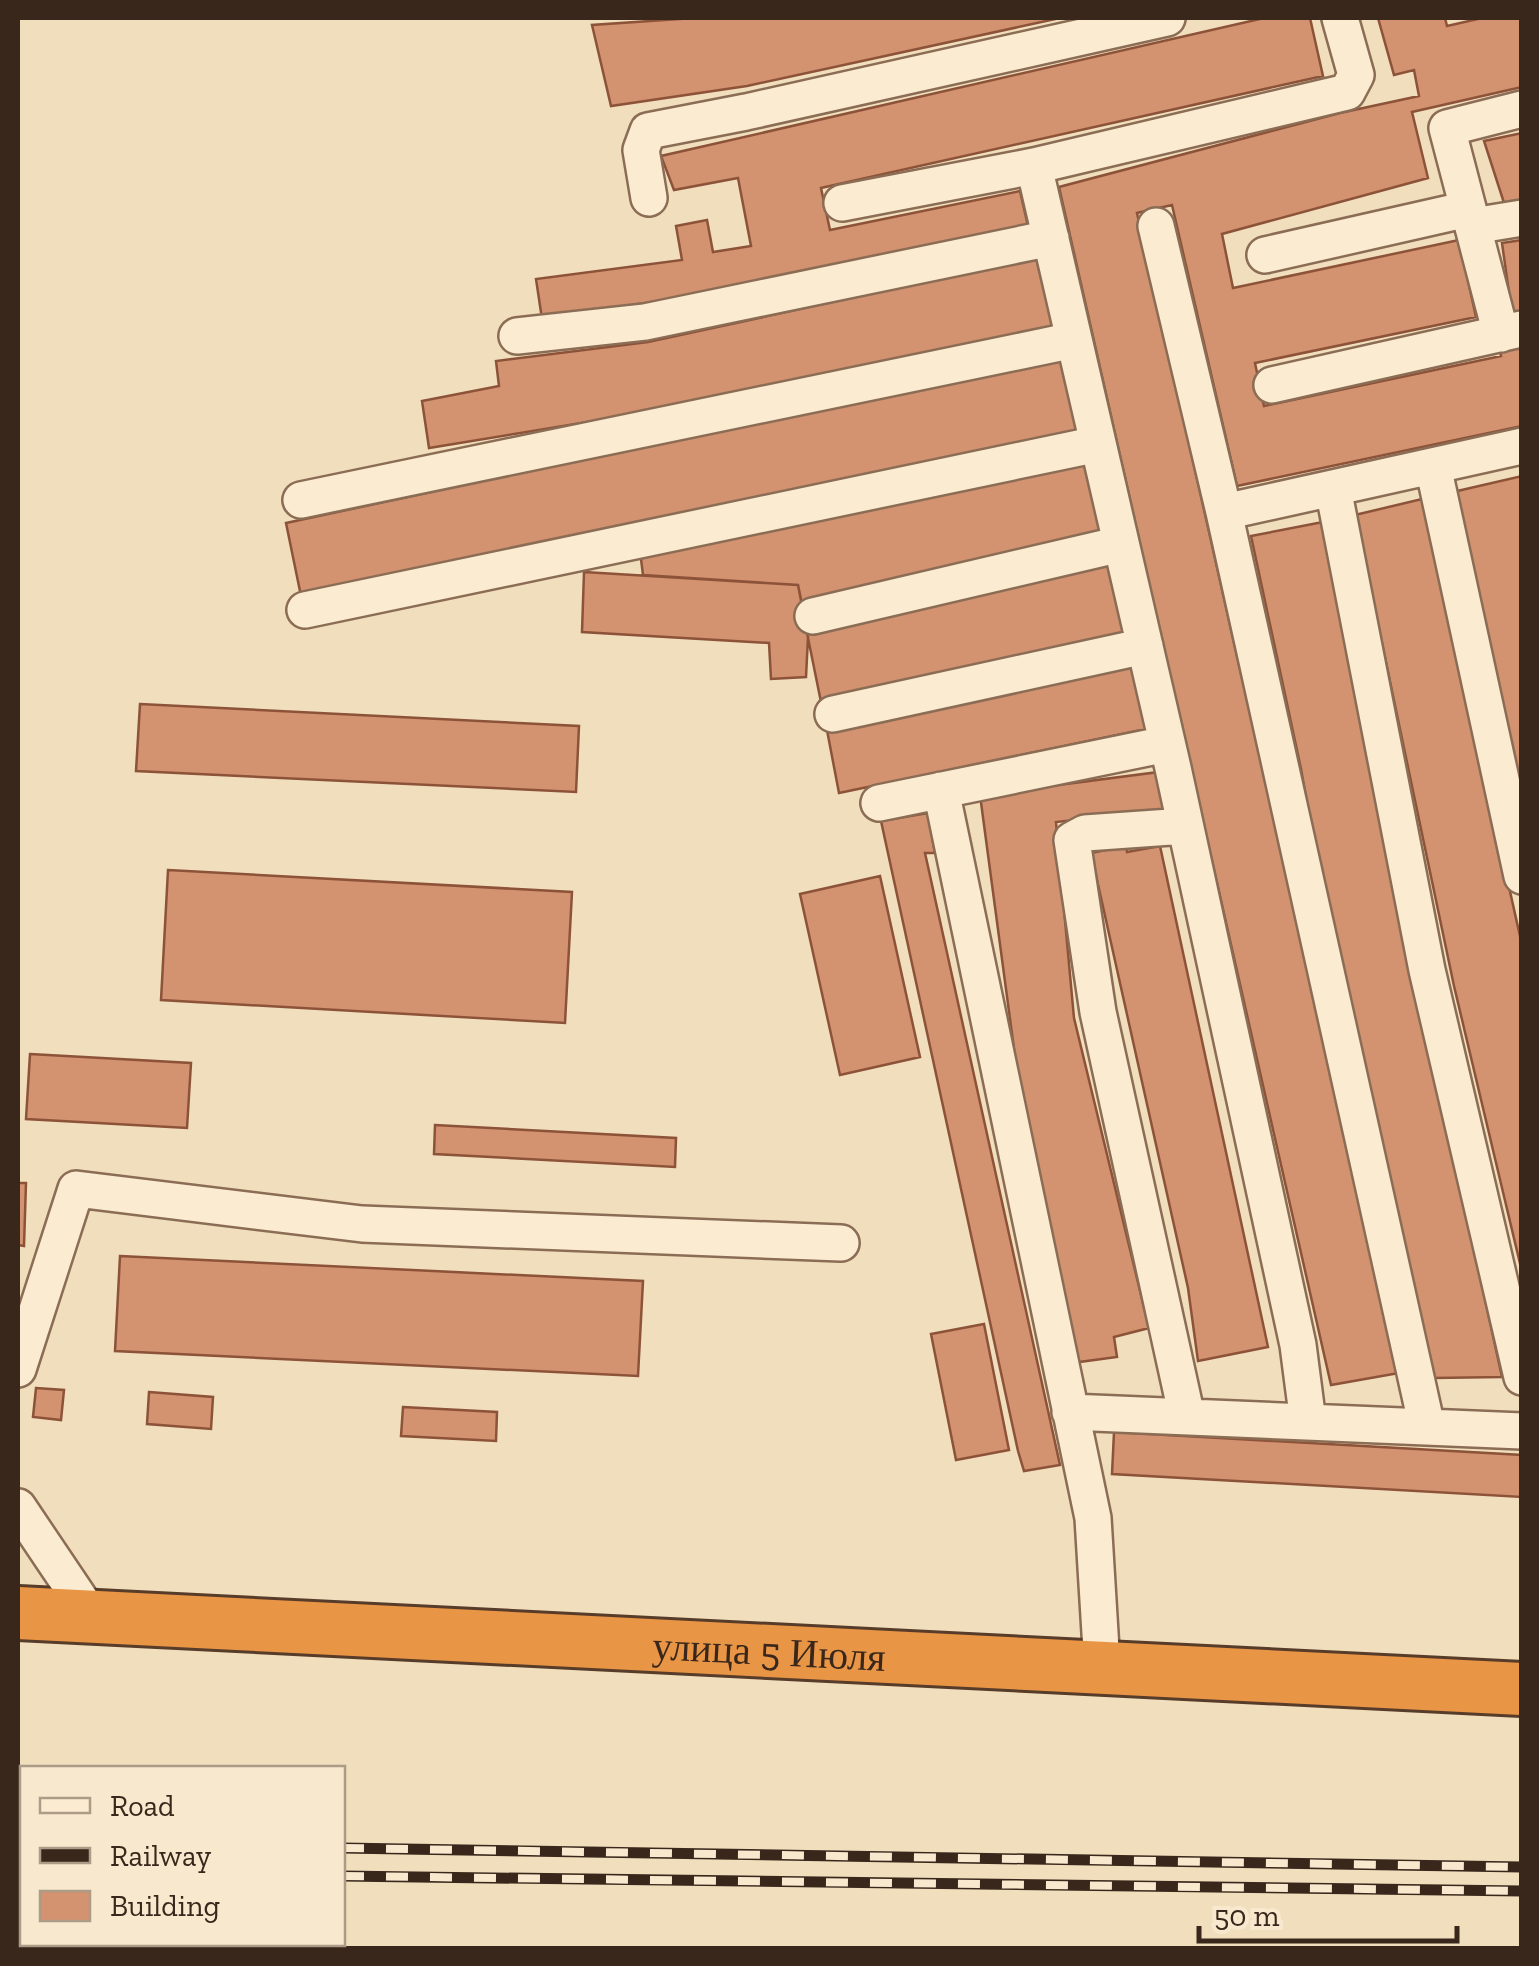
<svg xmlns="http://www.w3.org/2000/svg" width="1539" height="1966" font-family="'Zilla Slab',serif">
<rect width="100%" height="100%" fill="#f1debd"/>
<path fill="#d39270" stroke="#8c5339" stroke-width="2.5" d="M 694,18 L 1060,18 L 747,86 L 611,106 L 592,25 Z
M 1264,18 L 1310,18 L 1323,76 L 821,188 L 830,230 L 1020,191 L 1028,226 L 716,292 L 542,319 L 536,279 L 682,260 L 676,226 L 707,220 L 713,252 L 751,246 L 738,178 L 674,190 L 661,156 Z
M 1378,18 L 1445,18 L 1447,26 L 1482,18 L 1522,18 L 1522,87 L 1412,112 L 1428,178 L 1222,234 L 1233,288 L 1459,240 L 1476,317 L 1255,363 L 1264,406 L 1501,356 L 1499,348 L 1522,343 L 1522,426 L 1237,486 L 1172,205 L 1137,213 L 1399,1373 L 1331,1385 L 1059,187 L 1340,113 L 1419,96 L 1414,70 L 1394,75 Z
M 1522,133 L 1522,203 L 1505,206 L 1484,141 Z
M 1522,240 L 1522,312 L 1512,314 L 1502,243 Z
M 1036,258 L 1055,330 L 655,411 L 429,448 L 422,401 L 499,386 L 496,361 L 648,342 Z
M 1062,357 L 1078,430 L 301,596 L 286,523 Z
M 1084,465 L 1104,534 L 803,609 L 798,585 L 643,575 L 640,551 Z
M 1522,476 L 1522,811 L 1453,492 Z
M 1422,499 L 1522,945 L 1522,1272 L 1454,986 L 1355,515 Z
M 1323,522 L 1405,934 L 1502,1377 L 1434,1378 L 1332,943 L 1301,769 L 1251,536 Z
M 1110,559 L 1129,635 L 822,707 L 806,628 Z
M 584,572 L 798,585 L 808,637 L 806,677 L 771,679 L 769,643 L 582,632 Z
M 1133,662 L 1146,729 L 839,793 L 826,725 Z
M 140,704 L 579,726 L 576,792 L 136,771 Z
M 1159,772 L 1165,810 L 1056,822 L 1074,1018 L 1149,1328 L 1114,1337 L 1117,1357 L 1079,1362 L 1021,1101 L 980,795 Z
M 928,813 L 935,853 L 925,853 L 1060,1465 L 1024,1471 L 1018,1451 L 881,821 Z
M 1126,846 L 1127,852 L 1160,846 L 1268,1347 L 1198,1361 L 1188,1288 L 1091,853 Z
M 168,870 L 572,892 L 565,1023 L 161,1000 Z
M 880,876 L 920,1057 L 840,1075 L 800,894 Z
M 30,1054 L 191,1063 L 187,1128 L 26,1119 Z
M 435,1125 L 676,1138 L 675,1167 L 434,1154 Z
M 18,1183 L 26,1183 L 24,1246 L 18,1245 Z
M 120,1256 L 643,1281 L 638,1376 L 115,1351 Z
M 984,1324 L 1009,1450 L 956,1460 L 931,1334 Z
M 36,1388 L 64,1390 L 61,1420 L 33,1417 Z
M 149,1392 L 213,1397 L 211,1429 L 147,1424 Z
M 403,1407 L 497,1412 L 496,1441 L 401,1436 Z
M 1114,1432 L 1522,1455 L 1522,1497 L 1112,1474 Z"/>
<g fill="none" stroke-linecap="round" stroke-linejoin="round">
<defs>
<path id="minor" d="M 1034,166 L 1173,768 L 1298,1345 L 1308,1422
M 649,198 L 641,150 L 648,131 L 746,112 L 1167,18
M 842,203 L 1034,166 L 1347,92 L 1356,75 L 1340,18
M 1156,226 L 1224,512 L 1427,1427
M 1473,226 L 1522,218
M 1265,255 L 1468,209
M 1501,334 L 1447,128 L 1522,109
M 517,336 L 645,322 L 1051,238
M 1272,385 L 1521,329
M 1433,466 L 1522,876
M 1333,488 L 1427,970 L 1522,1377
M 301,500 L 1074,340
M 1224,512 L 1522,446
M 305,610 L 1098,444
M 813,616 L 1121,544
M 833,714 L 1145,646
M 941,790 L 1093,1518 L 1102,1666
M 879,803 L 1167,744
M 1185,826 L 1085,833 L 1072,840 L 1098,1012 L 1187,1417
M 18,1369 L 76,1189 L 362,1224 L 841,1243
M 1070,1412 L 1522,1431
M 18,1507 L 92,1617"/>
<g id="highway">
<path id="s1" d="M 18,1613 L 1522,1689"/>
</g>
</defs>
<use href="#minor" stroke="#8b6d55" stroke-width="40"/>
<use href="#highway" stroke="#583c2a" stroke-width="58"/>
<use href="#minor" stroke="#fbecd1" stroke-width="35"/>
<use href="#highway" stroke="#e99546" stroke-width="52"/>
<defs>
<path id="rail" d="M 342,1848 L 1522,1867
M 18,1852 L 22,1851
M 18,1875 L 22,1875
M 342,1876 L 1522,1891"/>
</defs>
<use href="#rail" stroke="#39271b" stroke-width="11"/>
<use href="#rail" stroke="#f8e9ce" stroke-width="8" stroke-dasharray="22" stroke-linecap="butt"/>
</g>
<g text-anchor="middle" stroke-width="8" stroke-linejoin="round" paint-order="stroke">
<g font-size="40" fill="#39271b" stroke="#f8e9ce">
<text dy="14" stroke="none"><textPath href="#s1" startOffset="752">улица 5 Июля</textPath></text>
</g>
</g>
<rect width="1539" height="1966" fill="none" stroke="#39271b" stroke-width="40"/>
<rect x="20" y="1766" width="325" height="180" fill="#f8e9ce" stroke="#ac9b86" stroke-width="2.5"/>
<rect x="40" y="1798" width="50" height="15" fill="#fbecd1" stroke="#ac9b86" stroke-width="2.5"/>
<text x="110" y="1816" font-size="30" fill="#39271b">Road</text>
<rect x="40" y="1848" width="50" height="15" fill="#39271b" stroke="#ac9b86" stroke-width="2.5"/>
<text x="110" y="1866" font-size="30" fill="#39271b">Railway</text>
<rect x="40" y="1891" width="50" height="30" fill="#d39270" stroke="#ac9b86" stroke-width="2.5"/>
<text x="110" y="1916" font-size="30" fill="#39271b">Building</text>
<path d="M1199 1926v15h258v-15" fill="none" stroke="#39271b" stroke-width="5"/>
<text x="1214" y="1926" font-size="30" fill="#39271b" stroke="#f8e9ce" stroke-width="8" paint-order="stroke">50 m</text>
</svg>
